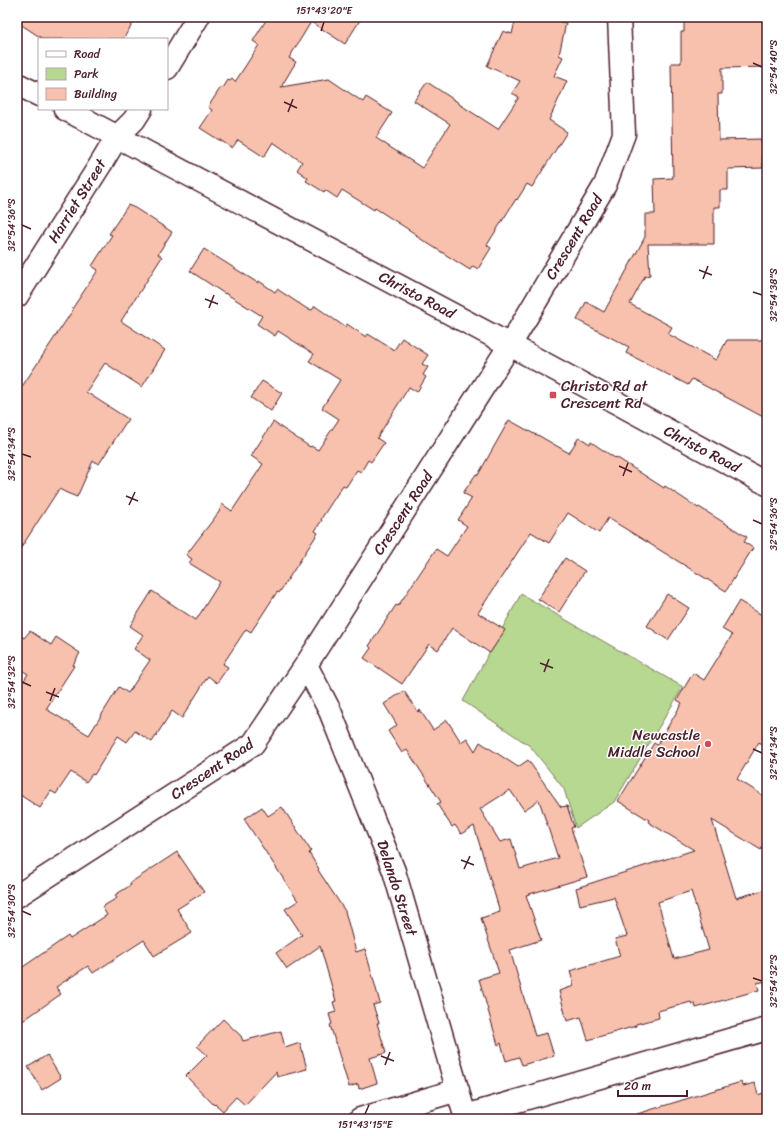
<svg xmlns="http://www.w3.org/2000/svg" width="784" height="1136" font-family="Sriracha,sans-serif">
<rect width="100%" height="100%" fill="#fff"/>
<filter id="ink" filterUnits="userSpaceOnUse"><feTurbulence type="fractalNoise" baseFrequency=".025" numOctaves="2"/><feDisplacementMap in="SourceGraphic" scale="8" xChannelSelector="R" yChannelSelector="G"/><feConvolveMatrix kernelMatrix="1 2 1 2 8 2 1 2 1" color-interpolation-filters="sRGB"/></filter>
<g filter="url(#ink)">
<path fill="#b7d891" stroke="#807c5e" d="M 521,594 L 683,687 L 614,802 L 576,828 L 564,789 L 530,746 L 463,701 Z"/>
<path fill="#f8c1ad" stroke="#4a1f2b" fill-rule="evenodd" d="M 17,17 L 137,17 L 123,39 L 43,39 L 17,22 Z
M 268,17 L 362,17 L 345,44 L 311,22 L 289,58 L 296,62 L 281,87 L 329,79 L 363,102 L 366,97 L 392,113 L 376,138 L 422,168 L 450,124 L 414,101 L 427,82 L 459,103 L 459,104 L 498,129 L 519,97 L 512,93 L 520,81 L 487,66 L 503,31 L 512,34 L 516,17 L 558,17 L 557,21 L 566,23 L 559,55 L 563,57 L 554,76 L 567,81 L 549,120 L 567,132 L 532,187 L 527,184 L 517,200 L 516,199 L 487,245 L 491,248 L 478,269 L 473,266 L 470,270 L 416,236 L 417,235 L 375,208 L 374,210 L 342,190 L 337,198 L 325,190 L 324,192 L 306,181 L 308,178 L 297,170 L 302,162 L 273,142 L 264,157 L 238,140 L 232,148 L 220,140 L 219,140 L 200,128 L 212,110 L 208,107 L 221,87 L 223,88 L 228,80 L 230,81 L 232,79 L 235,82 L 259,45 L 253,41 Z
M 698,17 L 767,17 L 767,67 L 722,68 L 722,94 L 718,94 L 719,140 L 761,139 L 763,168 L 728,169 L 728,190 L 720,190 L 720,207 L 714,207 L 714,244 L 648,244 L 650,275 L 645,276 L 630,304 L 672,327 L 668,334 L 716,360 L 727,340 L 767,340 L 767,419 L 692,379 L 688,385 L 626,353 L 629,347 L 577,320 L 586,302 L 604,312 L 645,237 L 645,214 L 655,214 L 654,179 L 673,178 L 671,63 L 681,63 L 681,32 L 684,32 L 684,20 L 698,19 Z
M 128,205 L 135,208 L 172,232 L 158,254 L 162,257 L 121,321 L 165,350 L 142,387 L 105,363 L 86,392 L 128,419 L 99,464 L 93,461 L 77,497 L 67,493 L 59,489 L 17,554 L 17,394 L 73,310 L 72,309 L 98,270 L 92,266 L 112,235 L 109,234 Z
M 204,249 L 258,283 L 259,281 L 275,292 L 277,289 L 309,310 L 309,309 L 312,310 L 315,306 L 345,327 L 347,324 L 366,337 L 368,334 L 394,350 L 402,338 L 428,355 L 422,364 L 428,367 L 423,375 L 426,377 L 417,392 L 409,387 L 377,438 L 384,443 L 371,462 L 368,460 L 361,472 L 357,470 L 346,487 L 343,485 L 321,519 L 322,520 L 315,531 L 318,533 L 279,593 L 277,592 L 251,632 L 246,629 L 223,664 L 228,667 L 217,683 L 208,676 L 182,718 L 172,711 L 152,742 L 135,731 L 127,742 L 118,736 L 94,775 L 92,774 L 86,782 L 71,772 L 56,794 L 51,791 L 40,808 L 17,793 L 17,691 L 28,674 L 17,667 L 17,633 L 24,638 L 30,631 L 51,645 L 56,637 L 80,653 L 73,665 L 74,666 L 46,709 L 89,735 L 119,687 L 128,693 L 150,660 L 134,649 L 143,635 L 130,626 L 152,591 L 196,620 L 220,582 L 189,563 L 192,559 L 186,555 L 219,512 L 222,504 L 232,511 L 263,464 L 251,456 L 273,422 L 310,447 L 311,446 L 318,450 L 339,419 L 322,408 L 340,380 L 309,361 L 314,354 L 278,331 L 275,336 L 257,324 L 262,316 L 225,293 L 225,294 L 190,271 Z
M 262,381 L 282,393 L 271,411 L 251,398 Z
M 509,420 L 536,435 L 536,434 L 569,453 L 579,437 L 590,444 L 591,442 L 615,458 L 616,457 L 664,488 L 665,486 L 698,508 L 699,507 L 747,537 L 744,542 L 753,548 L 726,591 L 608,518 L 599,533 L 568,513 L 549,543 L 531,532 L 478,613 L 505,630 L 490,653 L 452,628 L 438,650 L 429,644 L 402,684 L 364,658 L 371,648 L 369,646 L 396,605 L 398,606 L 436,549 L 447,556 L 467,526 L 458,520 L 472,498 L 463,493 L 476,474 L 478,475 Z
M 565,558 L 585,571 L 559,612 L 538,599 Z
M 667,594 L 689,608 L 668,640 L 647,626 Z
M 739,601 L 767,618 L 767,747 L 759,742 L 737,779 L 767,798 L 767,838 L 761,850 L 712,820 L 736,898 L 767,889 L 767,981 L 757,983 L 759,990 L 696,1008 L 695,1004 L 692,1004 L 691,1002 L 658,1011 L 659,1018 L 636,1024 L 636,1026 L 588,1040 L 581,1017 L 567,1021 L 559,991 L 574,986 L 570,971 L 620,956 L 615,939 L 627,936 L 614,897 L 580,905 L 576,888 L 694,850 L 648,822 L 649,820 L 618,801 L 654,743 L 657,745 L 682,703 L 677,700 L 693,673 L 704,680 L 732,635 L 722,629 ZM 691,891 L 709,950 L 674,959 L 658,902 Z
M 404,691 L 418,712 L 420,710 L 433,730 L 447,720 L 461,742 L 467,738 L 475,751 L 480,742 L 518,767 L 528,760 L 561,807 L 567,806 L 574,827 L 571,828 L 587,877 L 526,895 L 541,940 L 510,950 L 535,1036 L 547,1033 L 554,1056 L 522,1065 L 519,1057 L 506,1061 L 501,1043 L 498,1045 L 479,979 L 499,973 L 481,918 L 500,912 L 474,826 L 461,834 L 455,825 L 452,827 L 437,804 L 441,802 L 407,750 L 402,753 L 388,731 L 397,725 L 384,704 ZM 510,790 L 524,810 L 539,800 L 558,858 L 520,869 L 511,839 L 500,842 L 480,809 Z
M 262,807 L 268,816 L 282,807 L 311,851 L 309,853 L 319,869 L 318,870 L 345,911 L 356,952 L 365,949 L 380,1003 L 373,1005 L 379,1023 L 377,1023 L 386,1053 L 370,1058 L 377,1083 L 359,1089 L 358,1084 L 349,1087 L 330,1025 L 332,1024 L 329,1014 L 336,1012 L 333,1002 L 336,1001 L 320,946 L 287,969 L 276,953 L 302,935 L 285,909 L 298,901 L 244,819 Z
M 177,852 L 204,892 L 177,909 L 192,933 L 154,956 L 144,940 L 93,973 L 88,966 L 56,987 L 61,994 L 17,1025 L 17,971 L 68,936 L 70,939 L 107,915 L 102,907 L 117,898 L 115,895 L 131,885 L 130,883 Z
M 223,1019 L 241,1036 L 243,1041 L 281,1031 L 285,1048 L 300,1043 L 307,1069 L 277,1077 L 276,1072 L 245,1105 L 236,1097 L 223,1111 L 215,1104 L 214,1105 L 186,1076 L 207,1055 L 197,1046 Z
M 47,1055 L 61,1078 L 42,1090 L 28,1067 Z
M 741,1082 L 743,1086 L 755,1083 L 758,1095 L 763,1093 L 767,1107 L 767,1119 L 637,1119 L 637,1114 Z"/>
<g fill="none" stroke-linecap="round" stroke-linejoin="round">
<defs>
<path id="street" d="M 167,68 L 198,17
M 17,84 L 39,95
M 65,109 L 510,345 L 767,484
M 17,296 L 102,162 L 117,137 L 134,120 L 141,109
M 306,665 L 330,711 L 394,871 L 466,1119
M 17,896 L 253,744 L 306,665 L 510,345 L 605,185 L 624,134 L 619,17
M 465,1116 L 767,1029
M 360,1119 L 458,1090"/>
</defs>
<use href="#street" stroke="#4a1f2b" stroke-width="25"/>
<use href="#street" stroke="#fff" stroke-width="22"/>
</g>
</g>
<path fill="none" stroke="#4a1f2b" stroke-width="1.5" d="M 321,31 L 324,22M 753,63 L 762,67M 284,102 L 297,108M 288,112 L 293,99M 22,225 L 31,229M 699,270 L 712,275M 703,279 L 708,266M 753,292 L 762,295M 205,299 L 218,304M 209,308 L 214,295M 22,454 L 31,457M 619,466 L 632,472M 623,476 L 628,463M 126,496 L 138,501M 129,505 L 135,492M 753,520 L 762,524M 540,663 L 553,668M 544,672 L 549,659M 22,682 L 31,686M 46,692 L 59,697M 50,701 L 55,688M 753,749 L 762,753M 461,860 L 474,865M 464,869 L 470,856M 22,911 L 31,915M 753,978 L 762,981M 381,1056 L 394,1061M 385,1065 L 390,1052M 365,1114 L 369,1105"/>
<g fill="#d1495b" stroke="#fff" stroke-width="1.5">
<rect x="549" y="391" width="8" height="8" rx="2"/>
<circle cx="708" cy="744" r="4"/>
</g>
<g text-anchor="middle" stroke-width="3" stroke-linejoin="round" paint-order="stroke">
<g font-size="15" fill="#4a1f2b" stroke="#fff">
<text transform="translate(77 201) rotate(-58)" y="5">Harriet Street</text>
<text transform="translate(574 237) rotate(-59)" y="5">Crescent Road</text>
<text transform="translate(417 295) rotate(28)" y="5">Christo Road</text>
<text transform="translate(702 449) rotate(28)" y="5">Christo Road</text>
<text transform="translate(403 513) rotate(-57)" y="5">Crescent Road</text>
<text transform="translate(212 769) rotate(-34)" y="5">Crescent Road</text>
<text transform="translate(397 888) rotate(72)" y="5">Delando Street</text>
</g>
<g font-size="15" fill="#4a1f2b" stroke="#fff" text-anchor="start">
<text x="561" y="391">Christo Rd at<tspan x="561" dy="17">Crescent Rd</tspan></text>
<text x="700" y="740" text-anchor="end">Newcastle<tspan x="700" dy="17">Middle School</tspan></text>
</g>
</g>
<rect width="784" height="1136" fill="none" stroke="#fff" stroke-width="44"/>
<rect x="38" y="38" width="130" height="72" fill="#ffffff" stroke="#b7a5aa"/>
<rect x="46" y="51" width="20" height="6" fill="#ffffff" stroke="#b7a5aa"/>
<text x="74" y="58" font-size="12" fill="#4a1f2b">Road</text>
<rect x="46" y="68" width="20" height="12" fill="#b7d891" stroke="#b7a5aa"/>
<text x="74" y="78" font-size="12" fill="#4a1f2b">Park</text>
<rect x="46" y="88" width="20" height="12" fill="#f8c1ad" stroke="#b7a5aa"/>
<text x="74" y="98" font-size="12" fill="#4a1f2b">Building</text>
<path d="M618 1090v6h69v-6" fill="none" stroke="#4a1f2b" stroke-width="2"/>
<text x="624" y="1090" font-size="12" fill="#4a1f2b" stroke="#ffffff" stroke-width="3" paint-order="stroke">20 m</text>
<rect x="22" y="22" width="740" height="1092" fill="none" stroke="#4a1f2b" stroke-width="1.5"/>
<g font-size="10" text-anchor="middle" fill="#4a1f2b">
<text x="324" y="14">151°43'20"E</text>
<text transform="translate(773 67) rotate(-90)" y="4">32°54'40"S</text>
<text transform="translate(11 225) rotate(-90)" y="4">32°54'36"S</text>
<text transform="translate(773 295) rotate(-90)" y="4">32°54'38"S</text>
<text transform="translate(11 454) rotate(-90)" y="4">32°54'34"S</text>
<text transform="translate(773 524) rotate(-90)" y="4">32°54'36"S</text>
<text transform="translate(11 682) rotate(-90)" y="4">32°54'32"S</text>
<text transform="translate(773 753) rotate(-90)" y="4">32°54'34"S</text>
<text transform="translate(11 911) rotate(-90)" y="4">32°54'30"S</text>
<text transform="translate(773 981) rotate(-90)" y="4">32°54'32"S</text>
<text x="365" y="1128">151°43'15"E</text>
</g>
</svg>
